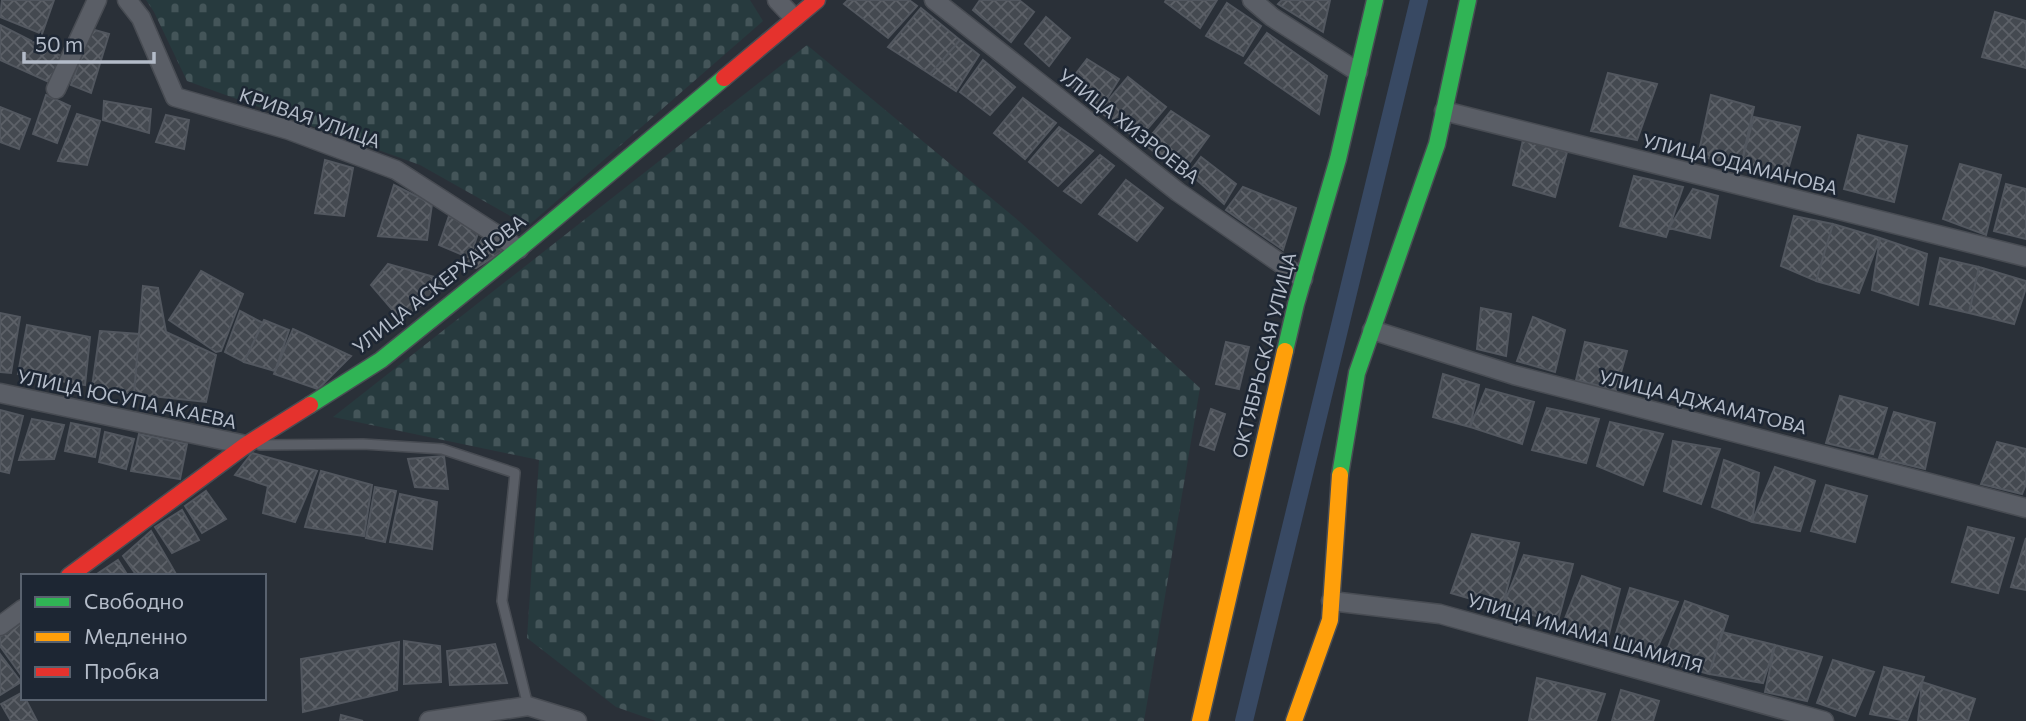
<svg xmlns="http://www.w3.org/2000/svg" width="2026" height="721" font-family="Commissioner,sans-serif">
<defs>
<pattern id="cemetery-stones" width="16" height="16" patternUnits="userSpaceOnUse" patternTransform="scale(1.75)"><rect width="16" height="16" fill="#273a3e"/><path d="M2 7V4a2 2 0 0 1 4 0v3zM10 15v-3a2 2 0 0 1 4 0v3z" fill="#445559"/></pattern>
<pattern id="building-cross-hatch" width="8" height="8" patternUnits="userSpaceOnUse" patternTransform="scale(1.75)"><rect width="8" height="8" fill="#444950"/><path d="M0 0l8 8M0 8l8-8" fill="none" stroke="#5d6168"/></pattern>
</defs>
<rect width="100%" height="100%" fill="#2a3038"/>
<path fill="url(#cemetery-stones)" d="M 146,0 L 750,0 L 763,21 L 528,226 L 420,165 L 187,81 L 154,12 Z
M 807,45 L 1020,222 L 1200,388 L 1144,721 L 656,721 L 616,707 L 527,638 L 539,460 L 333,417 Z"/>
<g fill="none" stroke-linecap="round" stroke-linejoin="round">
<path stroke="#384963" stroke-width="18" d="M 1244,721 L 1419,0"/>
</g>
<path fill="url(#building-cross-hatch)" stroke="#52575f" stroke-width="2" d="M 2,0 L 54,0 L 42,34 L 0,17 Z
M 848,0 L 909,0 L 917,6 L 888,38 L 844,4 Z
M 980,0 L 1019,0 L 1034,12 L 1011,42 L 973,10 Z
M 1166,0 L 1217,0 L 1200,28 L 1165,2 Z
M 1282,0 L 1330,0 L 1323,32 L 1278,4 Z
M 1227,3 L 1261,26 L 1243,56 L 1206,36 Z
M 921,8 L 960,40 L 930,74 L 888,47 Z
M 1995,12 L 2026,21 L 2026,68 L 1982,57 Z
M 1046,17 L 1070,38 L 1049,66 L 1025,44 Z
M 0,25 L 63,57 L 51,83 L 0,60 Z
M 91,29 L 109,34 L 91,93 L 71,85 Z
M 1267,33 L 1327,76 L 1319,114 L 1245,63 Z
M 960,40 L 979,55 L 956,91 L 930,74 Z
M 1087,59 L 1119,79 L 1101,108 L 1068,84 Z
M 983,60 L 1015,87 L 990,115 L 960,92 Z
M 1608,73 L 1657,84 L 1637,140 L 1591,131 Z
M 1128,77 L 1166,107 L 1138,140 L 1099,111 Z
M 46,95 L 70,106 L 57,143 L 33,134 Z
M 1711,95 L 1754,107 L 1741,165 L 1698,156 Z
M 1023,98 L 1056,123 L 1025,159 L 994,133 Z
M 104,101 L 151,109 L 149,133 L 103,120 Z
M 0,107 L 30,119 L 19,149 L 0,142 Z
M 1171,111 L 1209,136 L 1182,173 L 1144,144 Z
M 77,114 L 100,121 L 87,165 L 58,161 Z
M 166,115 L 189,120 L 184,149 L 156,142 Z
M 1754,117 L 1800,127 L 1786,177 L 1741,165 Z
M 1059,127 L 1093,151 L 1058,186 L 1029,162 Z
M 1858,135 L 1907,146 L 1894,202 L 1844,189 Z
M 1523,140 L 1567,152 L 1555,197 L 1513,185 Z
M 1100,155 L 1114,166 L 1081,203 L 1064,191 Z
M 1201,157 L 1236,184 L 1224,204 L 1189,173 Z
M 325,160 L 353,168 L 344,216 L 315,213 Z
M 1960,164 L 2001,175 L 1986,235 L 1943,219 Z
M 1634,176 L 1683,187 L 1666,237 L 1620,226 Z
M 1126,180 L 1163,208 L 1137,241 L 1099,214 Z
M 2006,184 L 2026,189 L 2026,239 L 1994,231 Z
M 394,185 L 432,204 L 427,240 L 378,236 Z
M 1243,187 L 1296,208 L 1283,250 L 1226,210 Z
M 1693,189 L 1718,196 L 1710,238 L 1669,228 Z
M 449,216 L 478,233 L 470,258 L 439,245 Z
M 1794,216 L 1833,224 L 1816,281 L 1781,266 Z
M 1833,224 L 1880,238 L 1859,293 L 1816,281 Z
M 1880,238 L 1927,254 L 1918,305 L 1872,290 Z
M 482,239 L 503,251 L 476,268 L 467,264 Z
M 1940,258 L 1979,267 L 1969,313 L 1930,304 Z
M 388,264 L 452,282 L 401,320 L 371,285 Z
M 1979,267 L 2026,281 L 2026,288 L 2014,324 L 1969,313 Z
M 201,271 L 243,294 L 221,351 L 216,352 L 169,320 Z
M 143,286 L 158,288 L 166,332 L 216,355 L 206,402 L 134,394 Z
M 1481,308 L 1511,314 L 1506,356 L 1477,349 Z
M 240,311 L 263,323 L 244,362 L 225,352 Z
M 0,313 L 20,317 L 11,373 L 0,372 Z
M 1533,317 L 1565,330 L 1555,372 L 1517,361 Z
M 264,320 L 289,330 L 275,371 L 244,362 Z
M 27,325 L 90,337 L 85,385 L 18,374 Z
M 293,329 L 351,356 L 318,389 L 274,374 Z
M 100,331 L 139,334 L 134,394 L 92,387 Z
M 1226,342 L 1249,347 L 1239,389 L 1216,384 Z
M 1585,342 L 1627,351 L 1616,390 L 1576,380 Z
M 1443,374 L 1479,385 L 1470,427 L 1433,417 Z
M 1486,389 L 1534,402 L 1522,444 L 1470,427 Z
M 1840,396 L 1887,408 L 1873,454 L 1826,443 Z
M 1547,408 L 1599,419 L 1586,463 L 1532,450 Z
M 1211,409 L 1225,414 L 1214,450 L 1200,445 Z
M 0,410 L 23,416 L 9,473 L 0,471 Z
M 1894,412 L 1935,423 L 1925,469 L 1879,458 Z
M 32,419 L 64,425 L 54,459 L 19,460 Z
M 1610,422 L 1663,434 L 1643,485 L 1597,466 Z
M 71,423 L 100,429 L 95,457 L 65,451 Z
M 105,432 L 134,439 L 126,469 L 99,462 Z
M 139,434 L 187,444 L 180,479 L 131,471 Z
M 1673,441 L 1720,449 L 1701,504 L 1664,491 Z
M 1997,442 L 2026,449 L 2026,484 L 2022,494 L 1981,484 Z
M 252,453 L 317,471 L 295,522 L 263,513 L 268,486 L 235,475 Z
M 444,456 L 448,489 L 415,487 L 408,459 Z
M 1724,460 L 1759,473 L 1752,522 L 1712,507 Z
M 1775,467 L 1815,481 L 1800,531 L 1752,522 Z
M 321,471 L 372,485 L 364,536 L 305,527 Z
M 1826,485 L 1867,496 L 1855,542 L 1811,531 Z
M 375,487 L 396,491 L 385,542 L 366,538 Z
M 206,491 L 226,519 L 202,533 L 185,506 Z
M 400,494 L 437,502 L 432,549 L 390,542 Z
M 182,510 L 199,540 L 172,553 L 155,527 Z
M 1968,527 L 2014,538 L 1998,593 L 1952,582 Z
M 151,531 L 176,574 L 174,576 L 137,576 L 123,556 Z
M 1472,534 L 1519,543 L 1502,608 L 1451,593 Z
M 2026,538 L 2026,590 L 2011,587 Z
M 1524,555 L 1573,564 L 1558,621 L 1502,608 Z
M 118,560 L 128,576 L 94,576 Z
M 1582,576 L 1620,589 L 1609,634 L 1562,626 Z
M 1630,588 L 1678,602 L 1655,653 L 1613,643 Z
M 1685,601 L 1728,616 L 1709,674 L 1663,661 Z
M 20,624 L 23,629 L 23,678 L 0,646 L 0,637 Z
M 1722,632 L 1775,645 L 1763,683 L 1709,674 Z
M 404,641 L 440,646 L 441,682 L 404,684 Z
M 399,642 L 397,690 L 303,712 L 301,659 Z
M 495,644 L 507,683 L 450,685 L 447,651 Z
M 1775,645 L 1822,657 L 1807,701 L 1765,692 Z
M 0,654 L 21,682 L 0,695 Z
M 1833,660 L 1874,672 L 1855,716 L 1817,703 Z
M 1884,667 L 1924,677 L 1907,721 L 1870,714 Z
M 1537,678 L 1605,694 L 1596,721 L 1529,721 Z
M 1922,682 L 1975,699 L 1968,721 L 1918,721 Z
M 1621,690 L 1659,701 L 1653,721 L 1612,721 Z
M 23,692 L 23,698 L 25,698 L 37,721 L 11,721 L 1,704 Z
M 341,715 L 363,721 L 340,721 Z"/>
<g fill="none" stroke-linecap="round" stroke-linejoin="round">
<defs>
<path id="lane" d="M 260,445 L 363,444 L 442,449 L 515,473 L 502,601 L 528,706"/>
<path id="street" d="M 127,0 L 141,18 L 175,97 L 289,130 L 396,170 L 519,249
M 777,0 L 794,18
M 934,0 L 1178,192 L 1303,279
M 1252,0 L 1272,17 L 1358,72
M 56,89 L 97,0
M 1444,111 L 2026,257
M 1372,330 L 1514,375 L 2026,508
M 0,393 L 246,445
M 1331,601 L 1440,614 L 1824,721
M 0,626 L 23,609
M 429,721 L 528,706 L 577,721"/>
<path id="fast" d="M 1285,351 L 1296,304 L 1338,159 L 1375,0
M 310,405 L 381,360 L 519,249 L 724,78
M 1340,475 L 1357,373 L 1437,144 L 1468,0"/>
<path id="slow" d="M 1200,721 L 1285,351
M 1294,721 L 1330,620 L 1340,475"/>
<path id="jam" d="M 724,78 L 817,0
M 69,576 L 246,445 L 310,405"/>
</defs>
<use href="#lane" stroke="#484c53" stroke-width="12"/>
<use href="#street" stroke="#484c53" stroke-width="21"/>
<use href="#fast" stroke="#484c53" stroke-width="19"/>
<use href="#slow" stroke="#484c53" stroke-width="19"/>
<use href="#jam" stroke="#484c53" stroke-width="19"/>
<use href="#lane" stroke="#5a5e66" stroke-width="9"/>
<use href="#street" stroke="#5a5e66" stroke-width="18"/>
<use href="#fast" stroke="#30b455" stroke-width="16"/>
<use href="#slow" stroke="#ff9f0a" stroke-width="16"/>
<use href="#jam" stroke="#e5322d" stroke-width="16"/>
</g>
<g text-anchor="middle" stroke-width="5" stroke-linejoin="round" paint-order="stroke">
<g font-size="19" fill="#b4bcc9" stroke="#1d2633">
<text transform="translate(310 118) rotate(19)" y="7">КРИВАЯ УЛИЦА</text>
<text transform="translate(1129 126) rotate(38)" y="7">УЛИЦА ХИЗРОЕВА</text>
<text transform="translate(1740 164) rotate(14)" y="7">УЛИЦА ОДАМАНОВА</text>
<text transform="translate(439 284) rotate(-38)" y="7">УЛИЦА АСКЕРХАНОВА</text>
<text transform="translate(1264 355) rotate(-76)" y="7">ОКТЯБРЬСКАЯ УЛИЦА</text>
<text transform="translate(127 399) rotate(12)" y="7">УЛИЦА ЮСУПА АКАЕВА</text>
<text transform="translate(1703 402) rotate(14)" y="7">УЛИЦА АДЖАМАТОВА</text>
<text transform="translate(1585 633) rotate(16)" y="7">УЛИЦА ИМАМА ШАМИЛЯ</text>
</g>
</g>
<rect x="21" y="574" width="245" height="126" fill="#1d2633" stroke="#59626f" stroke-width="2"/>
<rect x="35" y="597" width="35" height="10" fill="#30b455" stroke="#59626f" stroke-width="2"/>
<text x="84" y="609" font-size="21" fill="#b4bcc9">Свободно</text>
<rect x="35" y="632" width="35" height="10" fill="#ff9f0a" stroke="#59626f" stroke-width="2"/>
<text x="84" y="644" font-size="21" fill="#b4bcc9">Медленно</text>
<rect x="35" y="667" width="35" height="10" fill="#e5322d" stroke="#59626f" stroke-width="2"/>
<text x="84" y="679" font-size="21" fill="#b4bcc9">Пробка</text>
<path d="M24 52v10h130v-10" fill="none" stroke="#b4bcc9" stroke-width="3.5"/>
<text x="35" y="52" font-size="21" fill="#b4bcc9" stroke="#1d2633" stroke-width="5" paint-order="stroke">50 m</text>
</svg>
